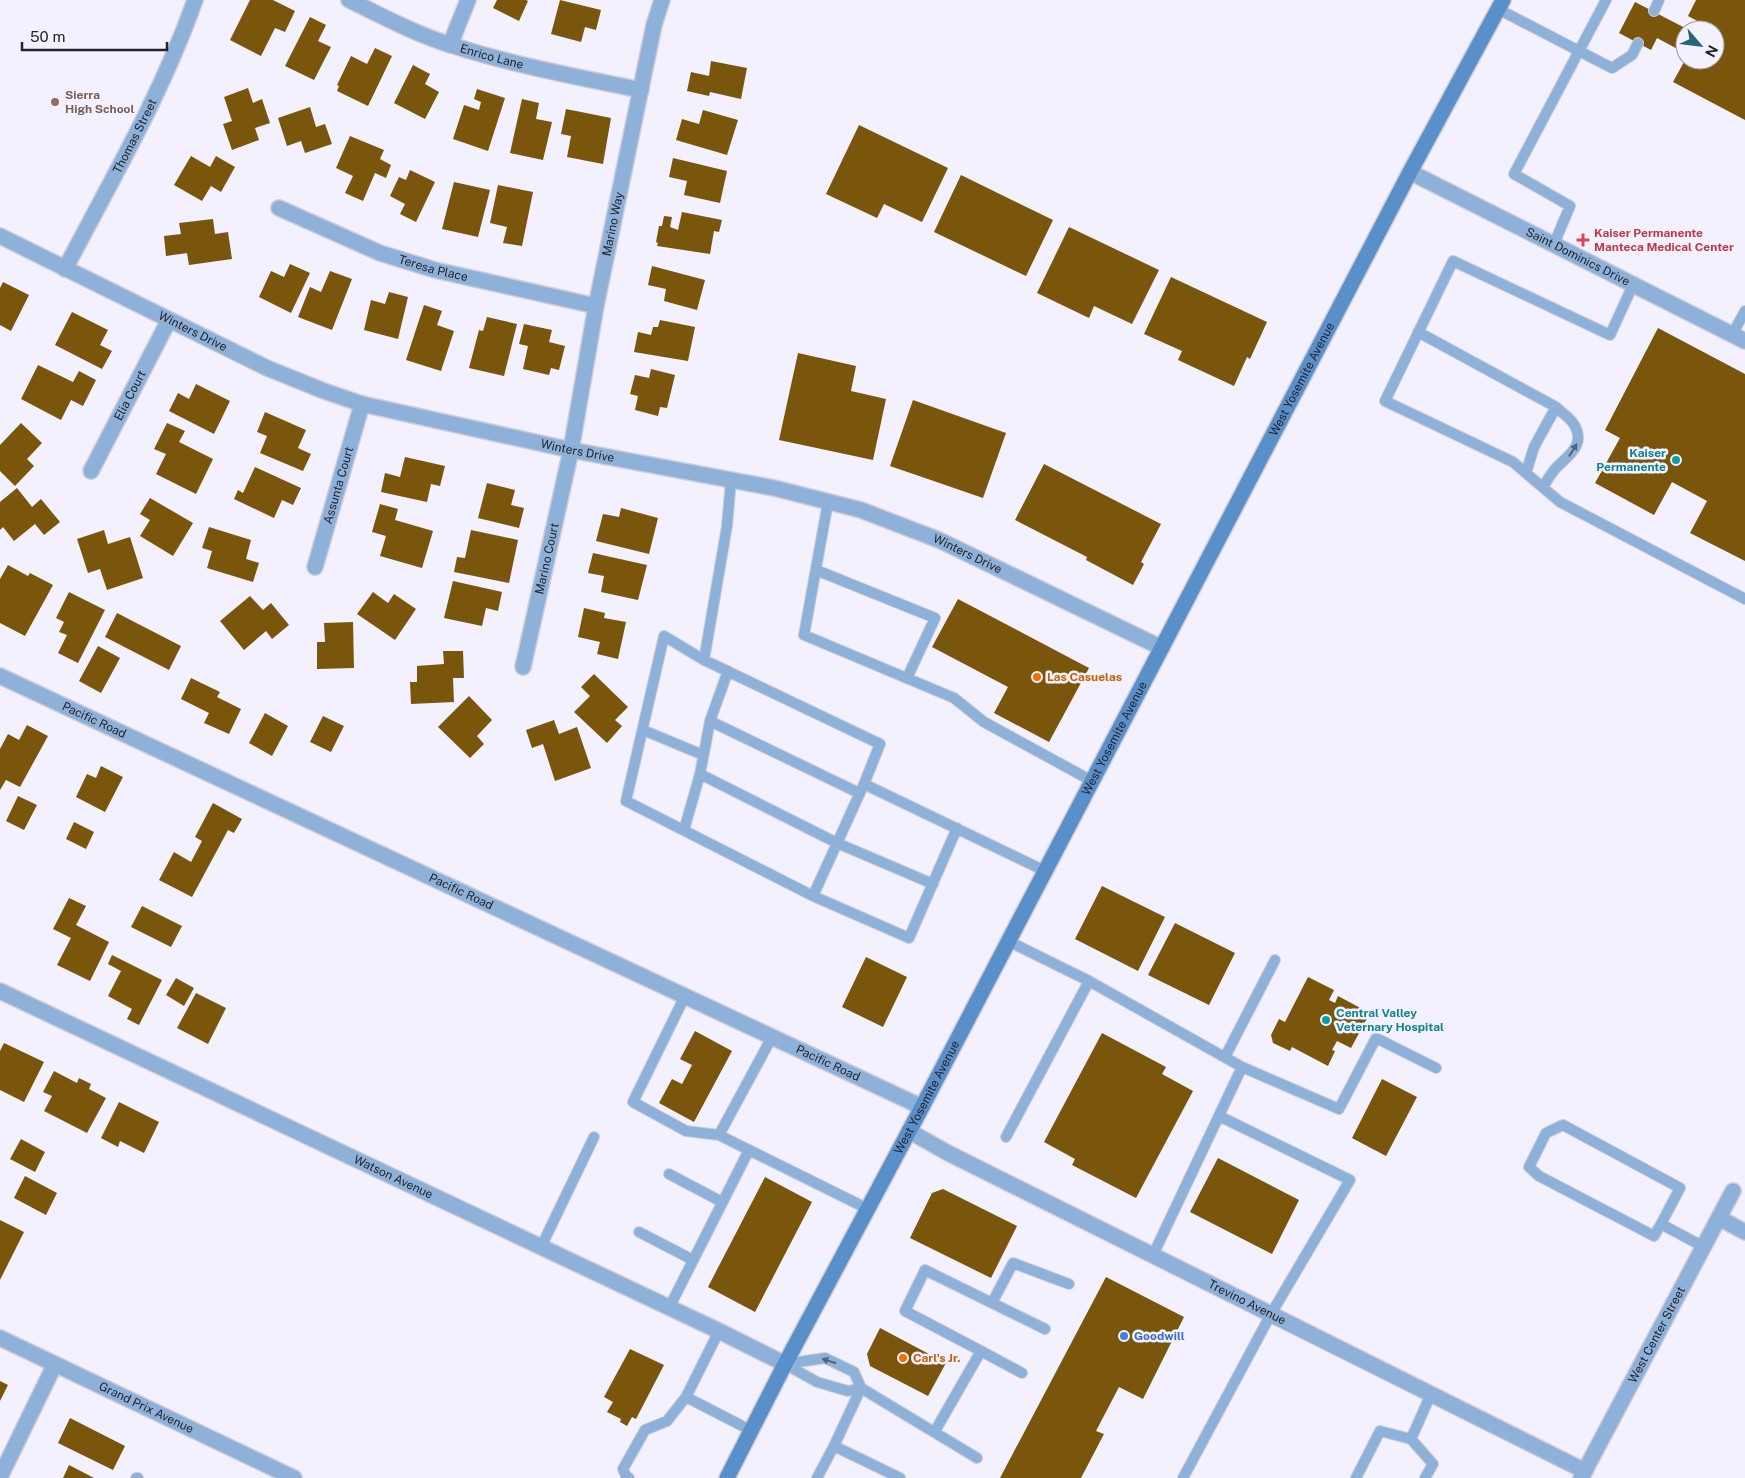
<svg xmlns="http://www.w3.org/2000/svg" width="1745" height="1478" font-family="'Public Sans',sans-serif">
<rect width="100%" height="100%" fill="#f3f1fe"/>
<path fill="#7a550c" d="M 250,0 L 273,0 L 295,11 L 285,32 L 275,28 L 261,56 L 230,40 Z
M 497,0 L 526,0 L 528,1 L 519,21 L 493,8 Z
M 560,0 L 601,10 L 596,30 L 585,27 L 581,42 L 551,34 Z
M 1696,0 L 1745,0 L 1745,120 L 1673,82 L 1685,60 L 1715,60 L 1715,30 L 1697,30 L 1701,23 L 1688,16 Z
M 1635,2 L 1689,30 L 1685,30 L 1685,53 L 1657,38 L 1651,50 L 1619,33 Z
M 310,17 L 326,25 L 318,41 L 331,47 L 314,80 L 285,66 Z
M 375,48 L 392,56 L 368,106 L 337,91 L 339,86 L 337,85 L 351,56 L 367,64 Z
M 711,61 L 747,68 L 741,99 L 710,92 L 709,96 L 687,91 L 691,72 L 709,76 Z
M 413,65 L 430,74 L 425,84 L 439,92 L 425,119 L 394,103 Z
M 248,88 L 253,103 L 262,99 L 270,123 L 255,128 L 259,140 L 232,150 L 223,124 L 232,121 L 224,97 Z
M 477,89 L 505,98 L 488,151 L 453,139 L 464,105 L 479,110 L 481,102 L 474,99 Z
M 522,99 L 539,103 L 536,119 L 552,122 L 543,160 L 510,153 Z
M 310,107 L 316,127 L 325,124 L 332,144 L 305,153 L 301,141 L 287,146 L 278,118 Z
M 566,109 L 611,118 L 603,164 L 567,157 L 571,136 L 561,134 Z
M 703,110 L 738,120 L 727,155 L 676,140 L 682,119 L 699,124 Z
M 859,125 L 948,168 L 922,222 L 884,204 L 877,218 L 826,194 Z
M 350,136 L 384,150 L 380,159 L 391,165 L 386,178 L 375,173 L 363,201 L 345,193 L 353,176 L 336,168 Z
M 191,156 L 210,167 L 216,156 L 235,167 L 221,192 L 211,186 L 202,201 L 174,185 Z
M 673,158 L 727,171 L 720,203 L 684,195 L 687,181 L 669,177 Z
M 410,170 L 435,182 L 416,222 L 400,214 L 405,204 L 390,196 L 399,177 L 406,180 Z
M 961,175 L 1053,220 L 1026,276 L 934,232 Z
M 454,182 L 490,190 L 478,237 L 442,229 Z
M 498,185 L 533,192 L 522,246 L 503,243 L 507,227 L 490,223 Z
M 682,212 L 722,220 L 719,232 L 714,231 L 710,254 L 657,246 L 658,243 L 656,242 L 659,226 L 662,226 L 664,216 L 672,217 L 670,227 L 678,230 Z
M 213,219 L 215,234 L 228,232 L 232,259 L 189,265 L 187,253 L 166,256 L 164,236 L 181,234 L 179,223 Z
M 1069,227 L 1159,270 L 1132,324 L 1094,306 L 1089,318 L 1037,293 Z
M 290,264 L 310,273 L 291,313 L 259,297 L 271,271 L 284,277 Z
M 652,266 L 705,280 L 697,310 L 664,301 L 666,289 L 648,285 Z
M 330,271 L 352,279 L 332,330 L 298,317 L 310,287 L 321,292 Z
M 1171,277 L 1267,322 L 1250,359 L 1247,357 L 1234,386 L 1178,360 L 1182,351 L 1144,334 Z
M 3,282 L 29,295 L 11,331 L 0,325 L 0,288 Z
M 389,292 L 408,297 L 398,339 L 364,330 L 371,300 L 385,304 Z
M 424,305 L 442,311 L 437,325 L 454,331 L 441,371 L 406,360 Z
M 72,312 L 108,330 L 100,345 L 112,351 L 102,369 L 55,345 Z
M 487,317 L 517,324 L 504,376 L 469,368 L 479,330 L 483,331 Z
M 660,320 L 695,327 L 688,361 L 634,352 L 638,332 L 651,335 L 653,327 L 658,327 Z
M 524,324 L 552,330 L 549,342 L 565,346 L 559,370 L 551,368 L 549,375 L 523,369 L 528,346 L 519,344 Z
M 1658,328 L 1745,374 L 1745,561 L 1690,533 L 1707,501 L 1672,482 L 1654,515 L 1595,483 L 1620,438 L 1605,430 Z
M 798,353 L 856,366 L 851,391 L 886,399 L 873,460 L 779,440 Z
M 38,365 L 73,382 L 79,371 L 96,380 L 83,406 L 71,400 L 61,420 L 21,399 Z
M 651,369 L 675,375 L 667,408 L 660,407 L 658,416 L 635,410 L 638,396 L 630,394 L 635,375 L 649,378 Z
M 196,384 L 230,401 L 214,434 L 169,411 L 178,393 L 189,399 Z
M 913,400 L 1006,433 L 983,498 L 890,466 Z
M 265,412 L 306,430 L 298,448 L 311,454 L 303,471 L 260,453 L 267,436 L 257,432 Z
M 21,423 L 42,443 L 27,459 L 34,466 L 15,486 L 0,471 L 0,445 Z
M 167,423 L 185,431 L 179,442 L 213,459 L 196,494 L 156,474 L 166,454 L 154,449 Z
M 405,457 L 445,466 L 440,486 L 431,484 L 427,502 L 381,492 L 385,473 L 400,477 Z
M 1044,464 L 1161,524 L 1141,562 L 1144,564 L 1133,585 L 1086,560 L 1087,557 L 1015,520 Z
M 255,467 L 301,488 L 293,505 L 282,500 L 274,518 L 234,499 L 238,490 L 243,493 Z
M 487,483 L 515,490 L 511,505 L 524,508 L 519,528 L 478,518 Z
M 17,488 L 32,507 L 41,499 L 60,522 L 44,535 L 35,524 L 14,541 L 3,527 L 0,530 L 0,502 Z
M 150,498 L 193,523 L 173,556 L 140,536 L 150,520 L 140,514 Z
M 380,504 L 398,509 L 395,520 L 433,531 L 422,568 L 380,556 L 386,536 L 372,532 Z
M 621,508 L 658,518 L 649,554 L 596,541 L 603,514 L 619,517 Z
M 209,527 L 251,540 L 246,559 L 259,563 L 253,582 L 207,568 L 212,551 L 202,548 Z
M 104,530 L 108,544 L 130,537 L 143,578 L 107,590 L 100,569 L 88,573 L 77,539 Z
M 471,530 L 518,540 L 509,583 L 454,572 L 457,557 L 465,558 Z
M 593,553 L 647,565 L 638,600 L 601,592 L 604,576 L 588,573 Z
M 8,565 L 28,576 L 30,573 L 53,585 L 25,636 L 0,623 L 0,579 Z
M 453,581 L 502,592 L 498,611 L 486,608 L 482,626 L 444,618 Z
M 69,592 L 105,610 L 78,663 L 58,653 L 67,635 L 59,632 L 64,622 L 56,618 Z
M 373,592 L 388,603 L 394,594 L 416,609 L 395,640 L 357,614 Z
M 250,596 L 263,610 L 271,603 L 289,625 L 272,639 L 266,631 L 244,650 L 220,621 Z
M 958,599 L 1089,668 L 1049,742 L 994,713 L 1008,687 L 932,647 Z
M 584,608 L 605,613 L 604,618 L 626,622 L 618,659 L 597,654 L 600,642 L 578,637 Z
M 117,613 L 181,646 L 169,670 L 105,637 Z
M 353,622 L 354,668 L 317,669 L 317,642 L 325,642 L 324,623 Z
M 98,646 L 120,658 L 101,693 L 79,681 Z
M 443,651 L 463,651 L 464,678 L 453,678 L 454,702 L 411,704 L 410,682 L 417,682 L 417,666 L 444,664 Z
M 594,674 L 628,707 L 615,720 L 622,726 L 607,743 L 574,712 L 590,696 L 581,687 Z
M 191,678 L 220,692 L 217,697 L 241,709 L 229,734 L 204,723 L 209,713 L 181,699 Z
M 469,696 L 492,720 L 477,736 L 484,744 L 470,758 L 438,727 Z
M 265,713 L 288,726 L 272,756 L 249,743 Z
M 323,716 L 344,726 L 331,752 L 310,742 Z
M 554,720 L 559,734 L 577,727 L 591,768 L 555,781 L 543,744 L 532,748 L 526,730 Z
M 27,725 L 48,736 L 20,787 L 6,780 L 0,790 L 0,749 L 8,734 L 19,740 Z
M 101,766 L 123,777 L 105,812 L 76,797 L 87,774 L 96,778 Z
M 18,796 L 37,805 L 24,830 L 6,821 Z
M 213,803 L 242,819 L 234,833 L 228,830 L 192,897 L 159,880 L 174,852 L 191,862 L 202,841 L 195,837 Z
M 74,822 L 94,832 L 86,849 L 66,839 Z
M 1102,886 L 1165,917 L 1138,971 L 1075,939 Z
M 69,898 L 86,906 L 76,925 L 109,942 L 90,981 L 57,965 L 71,938 L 53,929 Z
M 142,906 L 182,926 L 171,947 L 131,927 Z
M 1175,923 L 1235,953 L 1209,1005 L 1148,975 Z
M 112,955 L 162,980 L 139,1025 L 127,1019 L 132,1009 L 108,996 L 121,971 L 108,964 Z
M 866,957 L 907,977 L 883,1027 L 842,1007 Z
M 1308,977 L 1334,990 L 1329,1000 L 1335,1003 L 1338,996 L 1370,1013 L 1351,1048 L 1337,1041 L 1332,1050 L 1335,1051 L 1328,1066 L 1292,1047 L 1290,1051 L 1273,1043 L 1271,1035 L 1279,1019 L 1285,1022 Z
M 176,978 L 194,988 L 184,1006 L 166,995 Z
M 196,993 L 226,1008 L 208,1044 L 177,1028 Z
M 695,1031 L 732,1051 L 694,1122 L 659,1103 L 672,1079 L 682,1084 L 692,1065 L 680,1059 Z
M 1102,1033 L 1166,1067 L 1162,1074 L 1193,1091 L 1136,1198 L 1072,1165 L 1075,1159 L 1044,1142 Z
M 4,1043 L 44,1062 L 24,1102 L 0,1090 L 0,1051 Z
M 54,1071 L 77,1083 L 79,1078 L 91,1084 L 89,1089 L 106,1098 L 87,1133 L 44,1111 L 52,1096 L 43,1092 Z
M 1382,1079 L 1417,1097 L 1386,1156 L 1352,1138 Z
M 119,1102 L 159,1122 L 144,1153 L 120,1141 L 118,1147 L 101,1138 Z
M 21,1139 L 45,1152 L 35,1172 L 10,1159 Z
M 1218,1158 L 1299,1200 L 1272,1254 L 1190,1212 Z
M 25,1176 L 57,1193 L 46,1215 L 14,1198 Z
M 765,1177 L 812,1202 L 755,1312 L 708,1287 Z
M 943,1189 L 1017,1226 L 991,1278 L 910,1238 L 932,1193 Z
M 0,1220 L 24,1232 L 0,1280 Z
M 1106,1277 L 1184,1317 L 1143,1399 L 1119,1387 L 1096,1431 L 1104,1434 L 1081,1478 L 1000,1478 Z
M 880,1328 L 946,1363 L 928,1396 L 870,1366 L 867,1354 Z
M 630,1349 L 664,1365 L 636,1419 L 632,1417 L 627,1426 L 620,1422 L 621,1419 L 607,1412 L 613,1402 L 604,1397 Z
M 0,1381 L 8,1385 L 0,1401 Z
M 70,1418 L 125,1446 L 113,1470 L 58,1443 Z
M 69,1465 L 94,1478 L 63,1478 Z"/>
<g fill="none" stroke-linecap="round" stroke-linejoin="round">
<defs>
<path id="service" d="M 1498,9 L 1579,51 L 1606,0
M 1654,11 L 1659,0
M 1554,244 L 1570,206 L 1514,174 L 1579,51 L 1612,68 L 1632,55 L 1638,43
M 1633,285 L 1610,335 L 1453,261 L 1385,401 L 1513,462 L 1560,502 L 1745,599
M 1418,332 L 1556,407 L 1534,447 L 1526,473
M 1732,335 L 1745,311
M 731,480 L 727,526 L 704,660 L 880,744 L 864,784 L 1045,871
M 1543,487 C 1547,481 1551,473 1556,468 C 1569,455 1587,444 1573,423 C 1569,417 1561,412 1556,407
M 828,502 L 804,635 L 954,698 L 984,722 L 1092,781
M 816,570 L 935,618 L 907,678
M 704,660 L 664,636 L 626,801 L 813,896 L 864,784
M 728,671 L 710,721 L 859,793
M 710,721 L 700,774 L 837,843 L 933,884
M 643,730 L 703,755
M 684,830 L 700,774
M 813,896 L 909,938 L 957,828
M 1008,941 L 1089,981
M 685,996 L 633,1102 L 686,1131 L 719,1135
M 1225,1057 L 1275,960
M 1006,1137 L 1089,981 L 1242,1067
M 749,1150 L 868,1209
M 669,1174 L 722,1202
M 1661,1224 L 1654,1236 L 1539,1176 L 1529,1167 L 1546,1133 L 1563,1125 L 1680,1188 L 1661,1224 L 1704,1247
M 639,1232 L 693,1260
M 541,1247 L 594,1137
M 1153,1255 L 1242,1067 L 1339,1109 L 1376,1038 L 1436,1068
M 992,1303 L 1013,1263 L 1069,1284
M 669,1308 L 749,1150 L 719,1135 L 772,1037
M 719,1331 L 686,1397 L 752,1431
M 981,1351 L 1022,1373
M 785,1364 L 825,1358 L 854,1372 L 861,1388 L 977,1458
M 785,1364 L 817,1382 L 848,1391 L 861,1388
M 935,1431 L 981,1351 L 905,1311 L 925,1270 L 1045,1329
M 1411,1439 L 1431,1394
M 834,1446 L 900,1478
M 136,1478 L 138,1478
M 629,1478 L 626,1476 L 623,1469 L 645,1430 L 667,1421 L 686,1397
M 817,1478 L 834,1446 L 861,1388
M 1183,1478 L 1271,1314 L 1350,1180 L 1219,1116
M 1356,1478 L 1380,1431 L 1411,1439 L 1433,1464 L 1425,1478"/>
<g id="minor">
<path id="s1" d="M 349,0 C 382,16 415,34 451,45 C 513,65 577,77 641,90"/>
<path d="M 450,45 L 468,0"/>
<path id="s2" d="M 1410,172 L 1745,341"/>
<path id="s3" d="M 279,208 L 380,253 L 435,270 L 596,306"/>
<path id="s4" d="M 65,269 C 111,181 162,94 195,0"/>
<path id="s5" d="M 91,471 L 169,320"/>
<path id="s6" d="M 315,567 L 362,404"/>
<path id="s7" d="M 523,667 L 571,450 L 596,306 L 654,25 L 662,0"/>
<path id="s8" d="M 0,676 L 922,1107"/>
<path id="s9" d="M 0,991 L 719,1331 L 785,1364"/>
<path id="s10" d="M 909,1131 L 948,1153 L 1585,1471"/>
<path d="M 1719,1218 L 1745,1232"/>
<path id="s11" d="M 0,1338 L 294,1478"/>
<path d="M 0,1477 L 55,1364"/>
<path id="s12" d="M 1581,1478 L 1733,1191"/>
</g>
<g id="tertiary">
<path id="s13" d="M 0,236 L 267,368 L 324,391 L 362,404 L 571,450 L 774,488 L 861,510 L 939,540 L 1162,648"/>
</g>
<g id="secondary">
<path id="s14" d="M 727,1478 L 785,1364 L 922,1107 L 1410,172 L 1503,0"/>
</g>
</defs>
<use href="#service" stroke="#ceccd8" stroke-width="12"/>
<use href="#minor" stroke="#ceccd8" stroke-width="18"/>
<use href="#tertiary" stroke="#ceccd8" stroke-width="18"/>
<use href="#secondary" stroke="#ceccd8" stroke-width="18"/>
<use href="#service" stroke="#8db1d9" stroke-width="10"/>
<use href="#minor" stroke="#8db1d9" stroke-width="15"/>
<use href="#tertiary" stroke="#8db1d9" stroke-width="15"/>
<use href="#secondary" stroke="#5990ca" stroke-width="15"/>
</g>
<defs><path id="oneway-solid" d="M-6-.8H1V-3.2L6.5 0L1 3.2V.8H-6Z" transform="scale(1.25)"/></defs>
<g fill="#536378">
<use href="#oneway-solid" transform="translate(1573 450) rotate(-58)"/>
<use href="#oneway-solid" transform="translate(829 1361) rotate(-163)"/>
</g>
<circle fill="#8d6e63" stroke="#f3f1fe" stroke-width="2" cx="55" cy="102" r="5"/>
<path fill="#e0444e" stroke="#f3f1fe" stroke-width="2" d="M1580.5 232.5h5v5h5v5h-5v5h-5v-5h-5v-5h5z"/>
<g fill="#0f9aa8" stroke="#f3f1fe" stroke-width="2">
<circle cx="1676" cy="460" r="5"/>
<circle cx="1326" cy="1020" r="5"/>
</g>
<g fill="#e8710a" stroke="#f3f1fe" stroke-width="2">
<circle cx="1037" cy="677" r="5"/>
<circle cx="903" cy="1358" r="5"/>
</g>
<circle fill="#3f7fe0" stroke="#f3f1fe" stroke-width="2" cx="1124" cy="1336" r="5"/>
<g text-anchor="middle" stroke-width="5" stroke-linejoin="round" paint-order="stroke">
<g font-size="12" fill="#242329" stroke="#f3f1fe">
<text dy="4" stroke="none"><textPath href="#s1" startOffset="154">Enrico Lane</textPath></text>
<text dy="4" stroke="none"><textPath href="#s4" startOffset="150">Thomas Street</textPath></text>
<text dy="4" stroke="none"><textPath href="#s7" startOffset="452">Marino Way</textPath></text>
<text dy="4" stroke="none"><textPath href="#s2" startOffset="188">Saint Dominics Drive</textPath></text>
<text dy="4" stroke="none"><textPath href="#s3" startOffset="166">Teresa Place</textPath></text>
<text dy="4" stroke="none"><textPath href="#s13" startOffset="215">Winters Drive</textPath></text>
<text dy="4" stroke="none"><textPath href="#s14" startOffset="1240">West Yosemite Avenue</textPath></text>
<text dy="4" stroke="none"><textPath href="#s5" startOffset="85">Elia Court</textPath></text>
<text dy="4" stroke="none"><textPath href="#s13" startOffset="620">Winters Drive</textPath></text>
<text dy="4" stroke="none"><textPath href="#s6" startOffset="85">Assunta Court</textPath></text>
<text dy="4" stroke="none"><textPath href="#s13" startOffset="1025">Winters Drive</textPath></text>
<text dy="4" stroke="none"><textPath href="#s7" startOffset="111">Marino Court</textPath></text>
<text dy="4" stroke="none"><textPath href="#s8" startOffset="104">Pacific Road</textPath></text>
<text dy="4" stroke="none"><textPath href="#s14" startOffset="835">West Yosemite Avenue</textPath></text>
<text dy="4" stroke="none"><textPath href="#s8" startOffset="509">Pacific Road</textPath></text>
<text dy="4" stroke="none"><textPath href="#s8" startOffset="914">Pacific Road</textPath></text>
<text dy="4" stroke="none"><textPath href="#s14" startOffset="430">West Yosemite Avenue</textPath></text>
<text dy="4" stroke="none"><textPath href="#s9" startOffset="435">Watson Avenue</textPath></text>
<text dy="4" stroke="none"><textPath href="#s10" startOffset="379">Trevino Avenue</textPath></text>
<text dy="4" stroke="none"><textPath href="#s12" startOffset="162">West Center Street</textPath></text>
<text dy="4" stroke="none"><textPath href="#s11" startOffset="162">Grand Prix Avenue</textPath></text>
</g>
<g font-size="12" font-weight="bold" fill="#785e54" stroke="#f3f1fe" text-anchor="start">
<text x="65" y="99">Sierra<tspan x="65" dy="14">High School</tspan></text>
</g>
<g font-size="12" font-weight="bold" fill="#be3a42" stroke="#f3f1fe" text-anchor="start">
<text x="1594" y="237">Kaiser Permanente<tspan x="1594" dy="14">Manteca Medical Center</tspan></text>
</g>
<g font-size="12" font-weight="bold" fill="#0d838f" stroke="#f3f1fe" text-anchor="end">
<text x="1666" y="457">Kaiser<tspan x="1666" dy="14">Permanente</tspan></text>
<text x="1336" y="1017" text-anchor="start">Central Valley<tspan x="1336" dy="14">Veternary Hospital</tspan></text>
</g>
<g font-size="12" font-weight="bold" fill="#c56008" stroke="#f3f1fe" text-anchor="start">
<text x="1047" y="681">Las Casuelas</text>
<text x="913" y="1362">Carl's Jr.</text>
</g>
<g font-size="12" font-weight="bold" fill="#366cbe" stroke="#f3f1fe" text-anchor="start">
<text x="1134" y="1340">Goodwill</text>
</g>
</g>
<g transform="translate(1700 45) rotate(118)"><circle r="24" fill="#f3f1fe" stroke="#a09fa9"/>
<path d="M0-4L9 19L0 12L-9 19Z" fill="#27657b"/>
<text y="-8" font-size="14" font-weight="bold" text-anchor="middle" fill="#242329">N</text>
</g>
<path d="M22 42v8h145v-8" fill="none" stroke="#242329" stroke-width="2.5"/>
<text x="30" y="42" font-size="15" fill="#242329" stroke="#f3f1fe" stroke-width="4" paint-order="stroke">50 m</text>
</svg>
